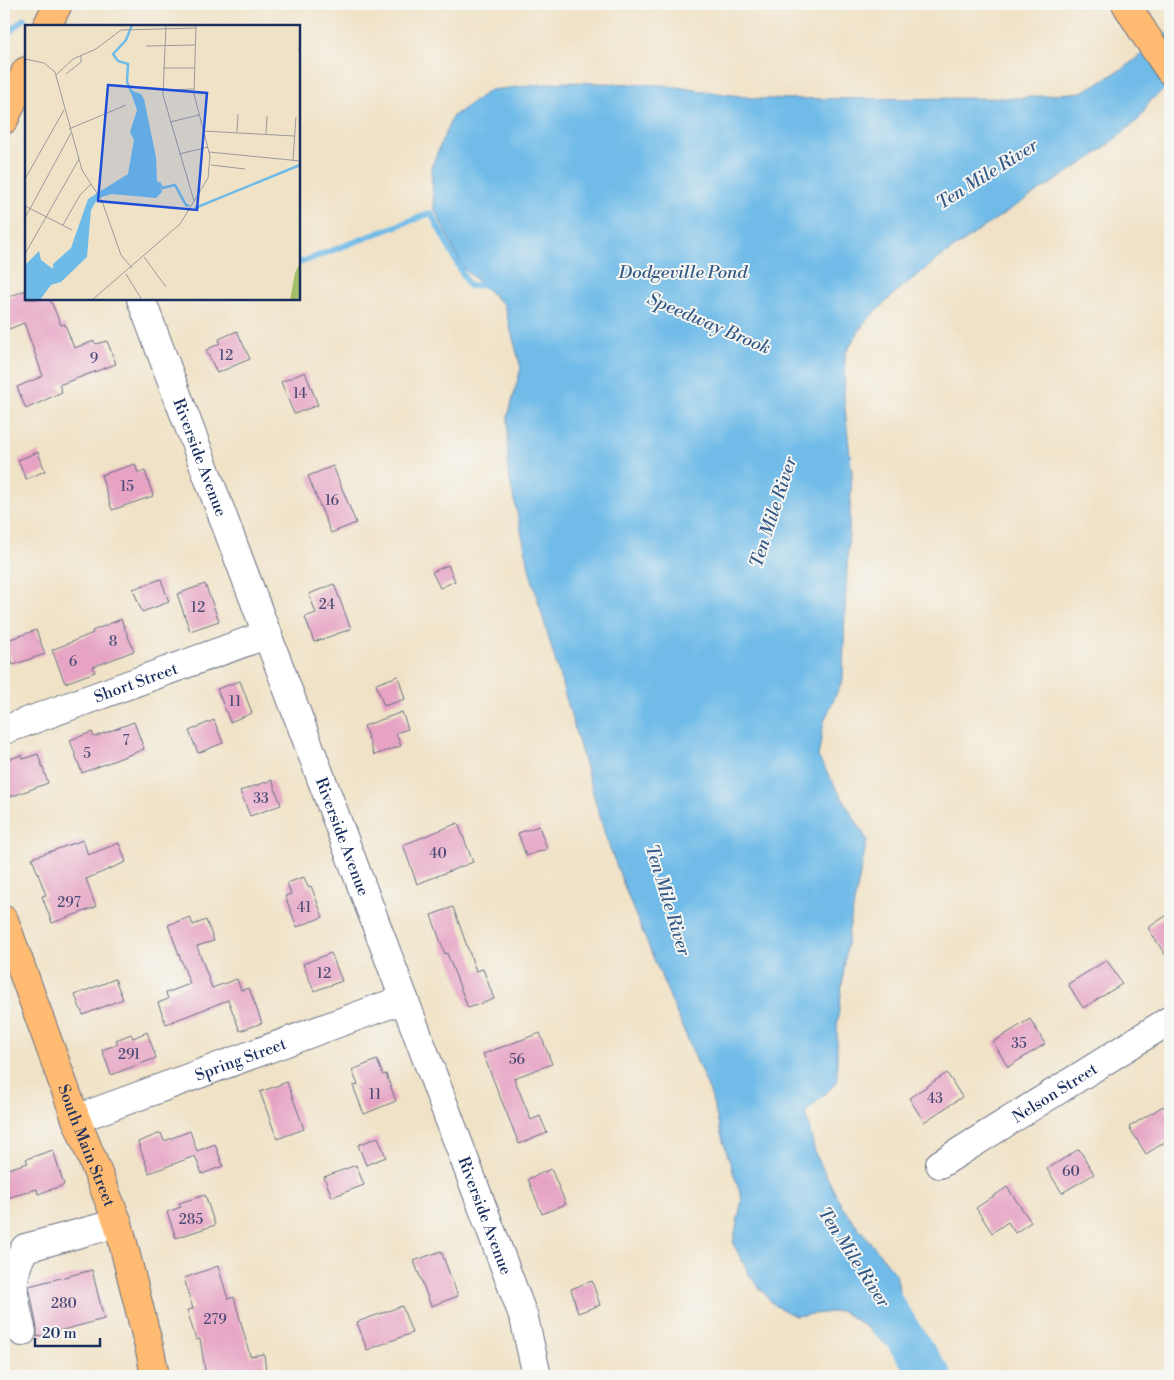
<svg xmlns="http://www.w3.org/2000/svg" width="1174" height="1380" font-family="'Libre Bodoni',serif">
<rect width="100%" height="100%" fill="#f6f6f2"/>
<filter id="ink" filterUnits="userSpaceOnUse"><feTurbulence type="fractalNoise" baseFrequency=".02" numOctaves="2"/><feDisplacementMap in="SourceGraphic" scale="10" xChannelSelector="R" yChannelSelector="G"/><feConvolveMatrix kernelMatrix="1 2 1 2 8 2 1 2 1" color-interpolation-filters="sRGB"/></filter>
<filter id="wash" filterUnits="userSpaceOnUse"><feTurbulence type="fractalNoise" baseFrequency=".0096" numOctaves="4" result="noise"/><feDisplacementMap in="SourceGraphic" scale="20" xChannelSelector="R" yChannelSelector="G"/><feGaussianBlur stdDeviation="1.12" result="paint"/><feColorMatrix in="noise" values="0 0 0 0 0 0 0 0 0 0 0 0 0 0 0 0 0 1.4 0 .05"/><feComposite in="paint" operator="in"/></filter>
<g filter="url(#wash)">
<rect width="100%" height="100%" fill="#f0e2c6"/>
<path fill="#6fbbe8" stroke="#4575a3" d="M 1170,31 L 1170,85 L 1151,100 L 1139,119 L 1094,156 L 1006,212 L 941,257 L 898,290 L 864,323 L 845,354 L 844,399 L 852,474 L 845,607 L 843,679 L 824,721 L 818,757 L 867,840 L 849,929 L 837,1026 L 837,1082 L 806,1112 L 815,1153 L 842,1207 L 896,1274 L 906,1321 L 907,1341 L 892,1350 L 866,1327 L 842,1311 L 795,1316 L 774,1305 L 750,1276 L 733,1243 L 742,1199 L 723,1141 L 711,1095 L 633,909 L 606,838 L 531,576 L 508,472 L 508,416 L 521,368 L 504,305 L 463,268 L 434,208 L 431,168 L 452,117 L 490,90 L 564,82 L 662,85 L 760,99 L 1020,98 L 1082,92 L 1124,68 Z"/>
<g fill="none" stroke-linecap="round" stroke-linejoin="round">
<path stroke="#6fbbe8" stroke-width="6" d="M 4,36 L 24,19
M 299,263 L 431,213 L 469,286 L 489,284"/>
<path stroke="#6fbbe8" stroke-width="39" d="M 879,1296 L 907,1341 L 932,1376"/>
</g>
<g id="blocks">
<path fill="#e6a3c3" d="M 26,290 L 26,299 L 50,299 L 61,325 L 65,324 L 74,348 L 94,341 L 96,344 L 107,341 L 116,364 L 59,385 L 62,392 L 26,409 L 17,387 L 43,376 L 24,323 L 4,331 L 4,299 Z
M 237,331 L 250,359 L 217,373 L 206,350 L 220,343 L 219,339 Z
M 305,372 L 318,405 L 294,414 L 281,382 Z
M 38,452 L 45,471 L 26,479 L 18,460 Z
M 135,464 L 138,473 L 145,471 L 153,496 L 112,510 L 101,475 Z
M 333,466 L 356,523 L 331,533 L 308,476 Z
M 448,565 L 455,581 L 440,588 L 432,572 Z
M 161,579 L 169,602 L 142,612 L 133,589 Z
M 205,584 L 219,621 L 190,631 L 177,594 Z
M 334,584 L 351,629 L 314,642 L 305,617 L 316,613 L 309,594 Z
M 121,619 L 134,651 L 93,667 L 95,672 L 65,683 L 52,650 L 93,633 L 92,631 Z
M 36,630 L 45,654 L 13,665 L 5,641 Z
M 398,676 L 405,699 L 384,706 L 376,684 Z
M 240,681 L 252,713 L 230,722 L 217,689 Z
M 402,712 L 408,729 L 396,733 L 401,746 L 374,755 L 364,726 Z
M 214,720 L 223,743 L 198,753 L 189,731 Z
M 134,722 L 144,749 L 82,773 L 70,740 L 92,732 L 94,737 Z
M 38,754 L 48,783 L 10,797 L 4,781 L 4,761 L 22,755 L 23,759 Z
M 272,780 L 281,805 L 250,816 L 240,791 Z
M 458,823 L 473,862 L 417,884 L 403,845 Z
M 539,826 L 547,849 L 526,856 L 518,833 Z
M 83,840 L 88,855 L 119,843 L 126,862 L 86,879 L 96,907 L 52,923 L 42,896 L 46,895 L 32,858 Z
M 304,877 L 308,887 L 311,886 L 323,917 L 297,927 L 285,896 L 291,894 L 287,883 Z
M 453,907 L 476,971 L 483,969 L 494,999 L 468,1008 L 447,953 L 445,954 L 431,915 Z
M 1170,913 L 1170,962 L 1148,928 Z
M 190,917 L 193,925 L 206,920 L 214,941 L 197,946 L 212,988 L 237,979 L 241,990 L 249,988 L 262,1023 L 240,1031 L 228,1000 L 166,1024 L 158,1003 L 168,999 L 166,993 L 190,984 L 168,925 Z
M 331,953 L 342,981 L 314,991 L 303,964 Z
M 1107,960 L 1122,984 L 1083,1008 L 1068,984 Z
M 115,979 L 123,999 L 83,1015 L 75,995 Z
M 1030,1019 L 1045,1044 L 1008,1067 L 993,1042 Z
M 147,1032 L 156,1058 L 111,1075 L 102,1050 L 118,1044 L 116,1040 L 131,1034 L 133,1038 Z
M 540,1033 L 552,1064 L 514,1078 L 531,1120 L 540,1116 L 547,1133 L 519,1144 L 483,1054 Z
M 377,1060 L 383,1075 L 386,1074 L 396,1101 L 364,1114 L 353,1086 L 358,1085 L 352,1070 Z
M 947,1073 L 962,1097 L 924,1122 L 909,1098 Z
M 287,1082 L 304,1129 L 277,1139 L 260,1092 Z
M 1163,1106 L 1170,1117 L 1170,1139 L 1146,1154 L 1129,1127 Z
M 190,1131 L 197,1151 L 215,1144 L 223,1166 L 202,1174 L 195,1156 L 149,1173 L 138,1142 L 161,1133 L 164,1141 Z
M 378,1137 L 386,1157 L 366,1165 L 358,1145 Z
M 1079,1149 L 1094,1174 L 1062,1193 L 1047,1169 Z
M 53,1150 L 64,1185 L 38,1194 L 37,1189 L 4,1199 L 4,1170 L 28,1163 L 26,1159 Z
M 356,1165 L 364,1185 L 332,1197 L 324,1177 Z
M 551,1169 L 566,1204 L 542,1214 L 528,1179 Z
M 1007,1187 L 1031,1222 L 1015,1233 L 1008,1222 L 992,1233 L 976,1208 Z
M 205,1195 L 215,1225 L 176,1238 L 167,1212 L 181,1207 L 179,1203 Z
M 441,1251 L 458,1296 L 431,1306 L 414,1261 Z
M 218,1266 L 228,1299 L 234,1297 L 250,1356 L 264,1354 L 266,1371 L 231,1376 L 206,1376 L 200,1339 L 196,1340 L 187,1310 L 193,1309 L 184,1278 Z
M 92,1270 L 104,1319 L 37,1337 L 37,1328 L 29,1286 Z
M 592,1281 L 600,1305 L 578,1313 L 571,1289 Z
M 402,1306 L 412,1333 L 367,1350 L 357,1322 Z"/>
</g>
</g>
<g filter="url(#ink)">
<use href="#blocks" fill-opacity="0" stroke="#666e82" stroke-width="1"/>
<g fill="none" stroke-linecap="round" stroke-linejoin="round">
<defs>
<g id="minor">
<path id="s1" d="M 141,299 L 524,1318 L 537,1376"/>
<path id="s2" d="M 4,730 L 268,634"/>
<path id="s3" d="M 76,1119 L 404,999"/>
<path id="s4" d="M 940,1164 L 1170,1020"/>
<path d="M 22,1332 C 14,1297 7,1281 25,1248 L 118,1223"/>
</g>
<g id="major">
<path d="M 1126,4 L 1146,36 L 1170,71"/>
<path d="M 47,26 L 58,4"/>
<path d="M 4,120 L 26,71"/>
<path id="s5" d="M 4,920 L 76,1119 L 118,1223 L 151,1355 L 155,1376"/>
</g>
</defs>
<use href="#minor" stroke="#666e82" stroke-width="30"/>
<use href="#major" stroke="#666e82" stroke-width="30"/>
<use href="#minor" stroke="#fff" stroke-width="28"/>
<use href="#major" stroke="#ffbb71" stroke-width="28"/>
</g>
</g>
<g text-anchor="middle" stroke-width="4" stroke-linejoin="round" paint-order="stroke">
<g font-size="14" fill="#4e4c77">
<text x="226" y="360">12</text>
<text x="94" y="363">9</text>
<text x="300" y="398">14</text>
<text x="127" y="491">15</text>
<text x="332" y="505">16</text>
<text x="327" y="609">24</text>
<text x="198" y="612">12</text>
<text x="113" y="646">8</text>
<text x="73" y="666">6</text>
<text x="235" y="706">11</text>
<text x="126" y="745">7</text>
<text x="87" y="758">5</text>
<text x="261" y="803">33</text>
<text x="438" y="858">40</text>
<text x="69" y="907">297</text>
<text x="304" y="912">41</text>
<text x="324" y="978">12</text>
<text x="1019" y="1048">35</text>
<text x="129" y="1059">291</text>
<text x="517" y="1064">56</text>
<text x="375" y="1099">11</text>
<text x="935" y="1103">43</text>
<text x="1071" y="1176">60</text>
<text x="191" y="1224">285</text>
<text x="64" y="1308">280</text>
<text x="215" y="1324">279</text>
</g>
<g font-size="16" fill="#1b2f5e" stroke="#f6f6f2">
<text dy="6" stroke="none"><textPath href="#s1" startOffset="169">Riverside Avenue</textPath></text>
<text dy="6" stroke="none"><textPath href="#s2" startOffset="140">Short Street</textPath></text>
<text dy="6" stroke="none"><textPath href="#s1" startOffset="574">Riverside Avenue</textPath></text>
<text dy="6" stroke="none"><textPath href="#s3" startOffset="175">Spring Street</textPath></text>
<text dy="6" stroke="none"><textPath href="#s4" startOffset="135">Nelson Street</textPath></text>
<text dy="6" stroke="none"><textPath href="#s5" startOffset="240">South Main Street</textPath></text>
<text dy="6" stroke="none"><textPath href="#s1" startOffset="979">Riverside Avenue</textPath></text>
</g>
<g font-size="18" font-style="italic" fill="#345987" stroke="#f6f6f2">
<text transform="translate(987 174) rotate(-32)" y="6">Ten Mile River</text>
<text x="683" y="278">Dodgeville Pond</text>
<text transform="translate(709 323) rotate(23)" y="6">Speedway Brook</text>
<text transform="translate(773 512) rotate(-72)" y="6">Ten Mile River</text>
<text transform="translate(668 900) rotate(73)" y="6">Ten Mile River</text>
<text transform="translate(854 1257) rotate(57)" y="6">Ten Mile River</text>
</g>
</g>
<g transform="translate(25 25)">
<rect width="275" height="275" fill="#f0e2c6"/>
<path d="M 275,238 L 275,275 L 265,275 L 270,248 Z" fill="#a4bf65"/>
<path d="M 105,65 L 116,69 L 119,74 L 131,132 L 132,155 L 137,167 L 131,173 L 87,169 L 73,173 L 66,185 L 62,232 L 36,257 L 26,260 L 15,275 L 0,275 L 0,240 L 14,226 L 16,235 L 28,244 L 28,239 L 46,223 L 63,174 L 103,149 L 109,115 L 105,107 L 112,85 Z" fill="#6fbbe8"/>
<path fill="none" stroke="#6fbbe8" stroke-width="2.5" d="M 107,68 L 102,57 L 103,39 L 93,36 L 88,29 L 101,15 L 107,0M 134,157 L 137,163 L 150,160 L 161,180 L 164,181M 170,183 L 275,140"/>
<path fill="none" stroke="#9b9a9c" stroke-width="1" d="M 141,0 L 138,70 L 169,176M 121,21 L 170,20M 274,26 L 275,11M 0,34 L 19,38 L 30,47 L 57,145 L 77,176 L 96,230 L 107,243M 138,43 L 169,43M 41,49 L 56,37 L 56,31M 31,50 L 48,34 L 71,24 L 96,5 L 171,3M 137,65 L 169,64M 145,97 L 174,90M 44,104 L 101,80M 178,106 L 269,111M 212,107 L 213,89M 241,109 L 242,91M 184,127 L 275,136M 154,129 L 183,122M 268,135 L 271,92M 186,140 L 220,144M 0,154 L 39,85M 0,181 L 47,205M 0,193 L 46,108M 38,200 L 55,170 L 66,159M 0,229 L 54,134M 119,232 L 141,262M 101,249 L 117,275M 67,275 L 155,199 L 183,153 L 185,131 L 169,69 L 171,0"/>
<path fill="#1d4ed8" fill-opacity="0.15" stroke="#1d4ed8" stroke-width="2.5" d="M 83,60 L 182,68 L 172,185 L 73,176 Z"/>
<rect width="275" height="275" fill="none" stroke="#1b2f5e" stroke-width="2.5"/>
</g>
<rect width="1174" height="1380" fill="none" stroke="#f6f6f2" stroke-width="20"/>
<path d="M35 1338v8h65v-8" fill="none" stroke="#1b2f5e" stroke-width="2.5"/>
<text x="42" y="1338" font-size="15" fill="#1b2f5e" stroke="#f6f6f2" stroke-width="4" paint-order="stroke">20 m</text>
</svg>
